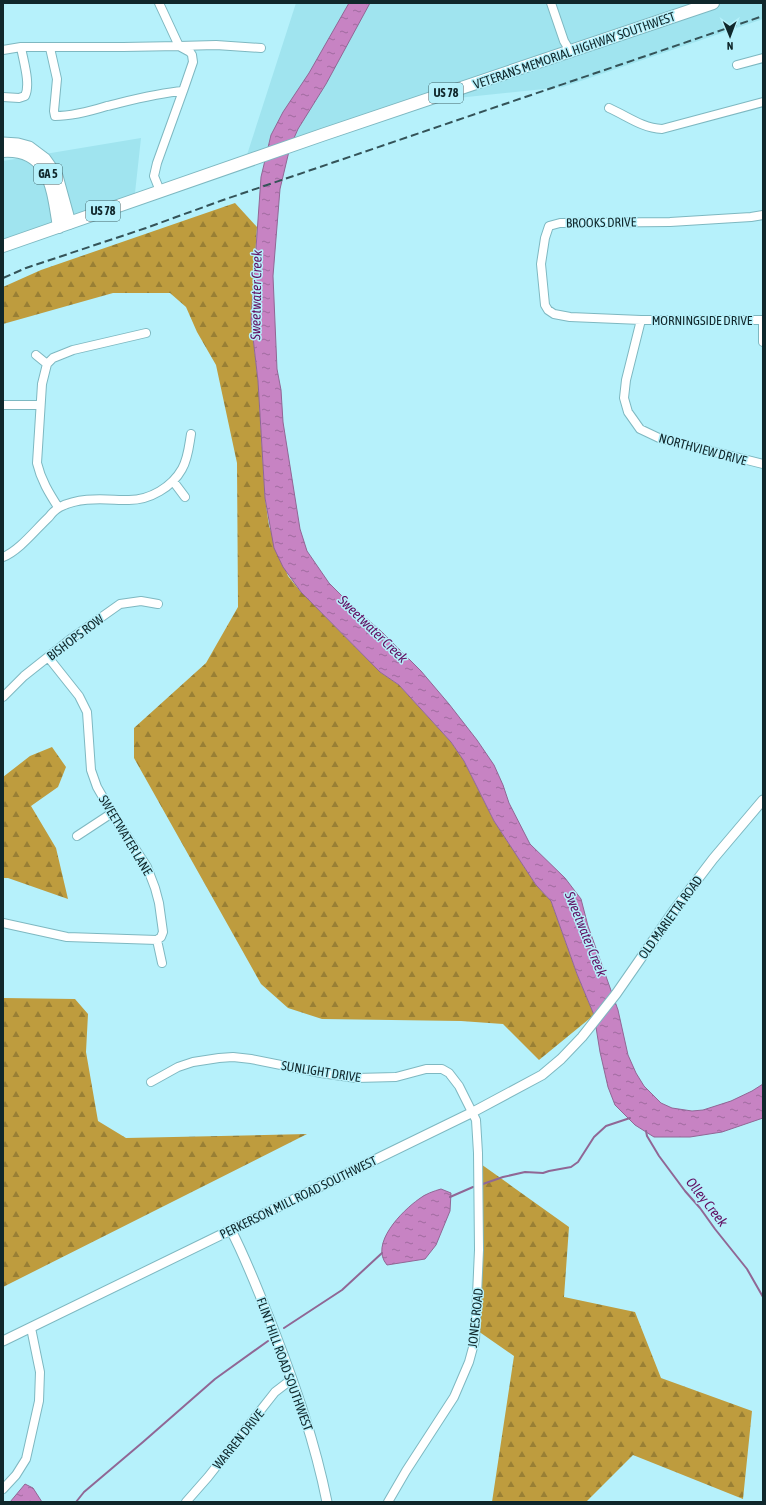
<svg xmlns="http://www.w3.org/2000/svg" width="766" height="1505" font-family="'Asap Condensed',sans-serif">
<defs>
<pattern id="forest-firs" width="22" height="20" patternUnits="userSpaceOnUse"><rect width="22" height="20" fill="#be9c3e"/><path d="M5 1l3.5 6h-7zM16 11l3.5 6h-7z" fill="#997f34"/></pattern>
<pattern id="water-ripples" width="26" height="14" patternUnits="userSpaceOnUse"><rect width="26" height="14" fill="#c783c3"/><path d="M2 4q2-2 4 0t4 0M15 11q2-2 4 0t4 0" fill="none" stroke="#a06b9f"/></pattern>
</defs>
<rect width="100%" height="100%" fill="#b6f1fb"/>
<path fill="#a0e4ef" d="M 296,3 L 763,3 L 763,19 L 563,87 L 419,102 L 245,161 Z
M 141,138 L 134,202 L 3,251 L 3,161 Z"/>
<path fill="url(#forest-firs)" d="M 235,203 L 257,227 L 251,320 L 258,381 L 265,498 L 269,526 L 288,576 L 301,592 L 380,672 L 399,685 L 451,742 L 464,761 L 494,821 L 536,885 L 551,901 L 577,974 L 594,1015 L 539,1060 L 503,1024 L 461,1021 L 322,1019 L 288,1008 L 261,984 L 134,758 L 134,728 L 206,663 L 238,607 L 237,463 L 216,365 L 197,332 L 186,307 L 170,293 L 113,293 L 3,324 L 3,287 L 41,270 Z
M 52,747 L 66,767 L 58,787 L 31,806 L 56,848 L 68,899 L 8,878 L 3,878 L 3,777 L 30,756 Z
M 3,998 L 75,999 L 88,1014 L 86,1052 L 98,1121 L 126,1138 L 307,1134 L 3,1287 Z
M 478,1162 L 569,1227 L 564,1297 L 635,1312 L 661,1378 L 752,1411 L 743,1499 L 633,1455 L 586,1502 L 492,1502 L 514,1356 L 478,1331 Z"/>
<path fill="url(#water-ripples)" stroke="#906795" d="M 349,3 L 370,3 L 326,84 L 298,129 L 290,147 L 280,189 L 273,276 L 277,369 L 281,390 L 283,422 L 300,529 L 307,551 L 329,583 L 350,604 L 382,632 L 421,671 L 449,704 L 477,740 L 494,765 L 503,785 L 509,803 L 530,844 L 565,878 L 581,899 L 588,926 L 618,1010 L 628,1055 L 636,1073 L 644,1086 L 661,1103 L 672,1108 L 692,1111 L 703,1110 L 731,1101 L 752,1091 L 763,1084 L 763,1118 L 722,1132 L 690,1137 L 654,1137 L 635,1125 L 615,1105 L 608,1087 L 600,1052 L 594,1015 L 577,974 L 551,901 L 536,885 L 494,821 L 464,761 L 451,742 L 399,685 L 380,672 L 301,592 L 283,567 L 274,548 L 265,498 L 258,381 L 251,320 L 261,177 L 271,135 L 283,112 L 309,73 Z
M 441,1189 L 451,1193 L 450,1211 L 436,1245 L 425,1259 L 387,1265 C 369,1244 402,1211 419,1199 C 425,1194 434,1191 441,1189 Z
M 25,1484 L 33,1488 L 42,1502 L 10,1502 Z"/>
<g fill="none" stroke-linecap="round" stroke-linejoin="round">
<path stroke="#906795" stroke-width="2" d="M 646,1131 L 647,1136 L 659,1156 L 685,1191 L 700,1208 L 715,1229 L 747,1269 L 763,1297
M 480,1185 L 503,1177 L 525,1172 L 543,1173 L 549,1171 L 571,1167 L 578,1162 L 594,1137 L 606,1126 L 630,1118
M 450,1197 L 473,1187
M 284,1328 L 342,1290 L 382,1253
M 76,1502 L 84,1492 L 143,1442 L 215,1379 L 268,1341"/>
<defs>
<path id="minor" d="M 159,3 L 179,46 L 216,45 L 261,48
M 551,3 L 564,41 L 570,51
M 3,50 L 21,47 L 123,47 L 179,46 L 190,52 L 192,55 L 193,62 L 183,91 C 157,93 132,100 107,106 C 91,111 72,116 55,116 L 54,111 L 57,79 L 50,48
M 737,65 L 763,58
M 3,97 L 19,98 L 25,96 C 31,84 23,60 21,47
M 609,108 C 627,116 642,128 662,129 L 763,102
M 160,191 L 154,176 L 157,163 L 183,91
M 763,215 L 751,217 L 670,222 L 560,223 L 549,226 L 545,238 L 541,264 L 545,305 L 548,310 L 554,314 L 570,317 L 641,320 L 763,320
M 641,320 L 626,380 L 624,398 L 628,412 L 640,429 L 659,438 L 763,464
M 763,320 L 763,342
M 36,355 L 47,364
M 3,405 L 40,405
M 173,481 L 185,497
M 58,507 C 49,493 41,480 37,463 L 42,384 L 47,364 L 53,358 L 73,350 L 146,333
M 3,557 C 19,551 36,529 49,517 C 52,513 56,509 60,507 C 82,496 106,500 129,500 C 150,500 172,487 182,469 C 188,459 189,446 191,434
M 3,697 L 24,676 L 72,638 L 120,604 L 141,601 L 158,604
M 77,836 L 112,813
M 3,923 L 67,937 L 157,940 L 161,937 L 163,932 L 159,903 L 155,888 L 147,867 L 112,813 L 97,787 L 91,770 L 87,712 L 79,696 L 48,657
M 157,940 L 162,963
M 151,1082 L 178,1067 L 193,1062 L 219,1058 L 233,1057 L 251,1059 L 321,1073 L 356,1078 L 396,1077 L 426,1069 L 442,1069 L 449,1073 L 459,1086 L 476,1120 L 478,1153 L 479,1250 L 475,1340 L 469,1362 L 454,1397 L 406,1471 L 388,1502
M 3,1489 L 16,1475 L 26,1459 L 39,1401 L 40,1372 L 31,1328
M 186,1502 L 208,1477 L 275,1392 L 292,1379"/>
<path id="tertiary" d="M 231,1230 C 247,1261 260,1295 273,1328 C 295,1385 315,1442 327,1502
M 3,1341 L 473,1112 L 542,1075 L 561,1059 L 582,1037 L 616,994 L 675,909 L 713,859 L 763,800"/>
<path id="secondary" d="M 3,143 L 18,144 L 29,147 L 45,159 L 57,176 L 70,223"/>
<path id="primary" d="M 3,151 C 51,148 53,191 59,227
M 3,246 L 322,135 L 713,3"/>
</defs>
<use href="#minor" stroke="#7eb8c1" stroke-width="10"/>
<use href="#tertiary" stroke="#7eb8c1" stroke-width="11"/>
<use href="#secondary" stroke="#7eb8c1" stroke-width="13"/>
<use href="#primary" stroke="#7eb8c1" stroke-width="14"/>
<use href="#minor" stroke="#fff" stroke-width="8"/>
<use href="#tertiary" stroke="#fff" stroke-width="9"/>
<use href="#secondary" stroke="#fff" stroke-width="11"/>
<use href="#primary" stroke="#fff" stroke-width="12"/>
<path stroke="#345358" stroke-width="2" stroke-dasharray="8 4" stroke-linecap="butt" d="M 3,278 L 26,268 L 146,228 L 223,200 L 763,16"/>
</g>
<g text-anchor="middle" stroke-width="3" stroke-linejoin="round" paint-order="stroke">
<g fill="#b6f1fb" stroke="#426469" stroke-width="1">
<rect x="429" y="83" width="34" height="20" rx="3"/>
<rect x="34" y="164" width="28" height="20" rx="3"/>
<rect x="86" y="201" width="34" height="20" rx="3"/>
</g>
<g font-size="12" font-weight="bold" fill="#10272b">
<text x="446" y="97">US 78</text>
<text x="48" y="178">GA 5</text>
<text x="103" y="215">US 78</text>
</g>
<g font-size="13" fill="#10272b" stroke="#b6f1fb">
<text transform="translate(574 50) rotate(-19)" y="5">VETERANS MEMORIAL HIGHWAY SOUTHWEST</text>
<text transform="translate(601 222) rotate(-1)" y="5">BROOKS DRIVE</text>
<text x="702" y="325">MORNINGSIDE DRIVE</text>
<text transform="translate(703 449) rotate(15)" y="5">NORTHVIEW DRIVE</text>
<text transform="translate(75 637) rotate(-37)" y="5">BISHOPS ROW</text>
<text transform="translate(126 835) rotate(59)" y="5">SWEETWATER LANE</text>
<text transform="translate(670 917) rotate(-54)" y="5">OLD MARIETTA ROAD</text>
<text transform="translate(321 1071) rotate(9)" y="5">SUNLIGHT DRIVE</text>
<text transform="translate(298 1197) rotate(-26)" y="5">PERKERSON MILL ROAD SOUTHWEST</text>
<text transform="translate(475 1318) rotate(-84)" y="5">JONES ROAD</text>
<text transform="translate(285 1364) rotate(70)" y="5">FLINT HILL ROAD SOUTHWEST</text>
<text transform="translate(238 1439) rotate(-51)" y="5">WARREN DRIVE</text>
</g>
<g font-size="14" font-style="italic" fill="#610e61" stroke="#b6f1fb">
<text transform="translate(256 295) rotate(-89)" y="5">Sweetwater Creek</text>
<text transform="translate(373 629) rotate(44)" y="5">Sweetwater Creek</text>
<text transform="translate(586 934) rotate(68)" y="5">Sweetwater Creek</text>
<text transform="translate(707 1202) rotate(52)" y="5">Olley Creek</text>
</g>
</g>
<rect width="766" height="1505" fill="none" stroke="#10272b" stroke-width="8"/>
<g transform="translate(730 36) rotate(179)" stroke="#b6f1fb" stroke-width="3" paint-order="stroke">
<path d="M0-3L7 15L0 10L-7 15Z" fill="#10272b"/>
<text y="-6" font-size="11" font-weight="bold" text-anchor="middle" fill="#10272b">N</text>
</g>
</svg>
